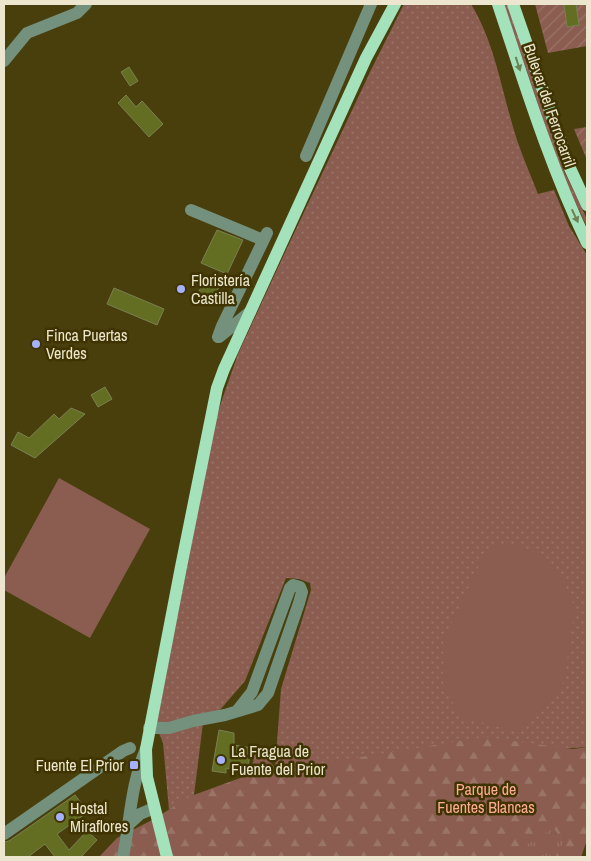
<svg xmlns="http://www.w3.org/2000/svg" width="591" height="861" font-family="'Archivo Narrow',sans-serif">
<defs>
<pattern id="grass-dots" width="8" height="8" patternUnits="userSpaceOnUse" patternTransform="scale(1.25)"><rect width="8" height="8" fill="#8a5d50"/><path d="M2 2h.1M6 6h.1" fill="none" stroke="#9b7468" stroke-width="1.8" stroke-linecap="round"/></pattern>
<pattern id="forest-firs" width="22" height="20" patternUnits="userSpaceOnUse" patternTransform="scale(1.25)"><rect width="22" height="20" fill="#8a5d50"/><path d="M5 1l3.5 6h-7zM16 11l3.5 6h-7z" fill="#9b7468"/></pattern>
<pattern id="park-tufts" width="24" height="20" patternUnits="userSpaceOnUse" patternTransform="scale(1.25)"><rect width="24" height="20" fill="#8a5d50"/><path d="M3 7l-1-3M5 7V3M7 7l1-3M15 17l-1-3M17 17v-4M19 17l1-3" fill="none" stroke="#9b7468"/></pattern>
<pattern id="garden-furrows" width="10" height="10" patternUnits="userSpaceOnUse" patternTransform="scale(1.25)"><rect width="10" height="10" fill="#8a5d50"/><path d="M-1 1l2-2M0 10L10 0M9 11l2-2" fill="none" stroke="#9b7468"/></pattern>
</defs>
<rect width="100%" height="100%" fill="#493f0d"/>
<path fill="url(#grass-dots)" d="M 404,4 L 471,4 C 496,45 502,94 517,140 C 523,158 531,176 538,194 L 554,190 L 569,226 L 587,255 L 587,747 L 275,769 L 281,689 L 311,590 L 310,583 L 299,579 L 286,578 L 245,681 L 219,711 L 204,715 L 194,795 L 169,810 L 163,743 L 156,726 L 216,418 L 224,394 L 238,354 L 281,261 L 371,70 Z
M 504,4 L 507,4 L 564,171 L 587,219 L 587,227 L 561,172 Z"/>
<path fill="url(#forest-firs)" d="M 484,737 L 573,749 L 587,747 L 587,840 L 581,857 L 99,857 L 117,838 L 152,820 L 191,796 L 251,774 L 256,745 L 276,769 L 294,768 Z"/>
<path fill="url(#park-tufts)" d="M 554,828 L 563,843 L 555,857 L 521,857 L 523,847 Z"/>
<path fill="url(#garden-furrows)" d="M 535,4 L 587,4 L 587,46 L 548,53 Z
M 587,127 L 587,160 L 574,129 Z"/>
<path fill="#8a5d50" d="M 59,478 L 150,529 L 90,638 L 4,590 L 4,578 Z
M 507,543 L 543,555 L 563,581 L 575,608 L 564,681 L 545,709 L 517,732 L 462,717 L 443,687 L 443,641 L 487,549 Z"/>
<path fill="#646e22" stroke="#798153" d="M 564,4 L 576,4 L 579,25 L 567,27 Z
M 129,67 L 138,81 L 130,86 L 121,72 Z
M 126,95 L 136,107 L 142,101 L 163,124 L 149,137 L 118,103 Z
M 217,230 L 243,240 L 227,274 L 201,263 Z
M 206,279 L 219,287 L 210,304 L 196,296 Z
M 114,288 L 164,309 L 157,325 L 107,304 Z
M 105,387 L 112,399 L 98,407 L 91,395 Z
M 71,408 L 85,414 L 35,458 L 11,445 L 18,432 L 29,438 L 54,414 L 59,419 Z
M 219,730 L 234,733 L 234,745 L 252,748 L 248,765 L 230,762 L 229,769 L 226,768 L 226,773 L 212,771 Z
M 75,795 L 88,812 L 57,834 L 69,850 L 87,831 L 97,840 L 81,857 L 55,857 L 45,844 L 28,857 L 6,857 L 4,854 L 4,842 L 9,841 Z"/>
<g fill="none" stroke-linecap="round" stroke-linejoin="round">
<path stroke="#73917d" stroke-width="12" d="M 4,61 L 27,33 L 77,13 L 86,4
M 306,156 L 371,4
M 191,210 L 263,240
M 218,337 L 222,326 L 267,233
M 219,337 L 250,312
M 149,728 L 169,728 L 193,721 L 225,715 L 258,705 L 268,693 L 299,603 L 302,592 L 300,587 L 293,585 L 290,588 L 252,692 L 237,711
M 129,824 L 140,814 L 154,808
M 4,834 L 123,751 L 130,748
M 123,857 C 130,821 131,783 146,749"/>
<path stroke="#a3e2ba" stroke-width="12" d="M 498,4 C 525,85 550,166 587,243
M 513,4 L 569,166 L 587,205
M 167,857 L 147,777 L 146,749 L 181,567 L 217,388 L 224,369 L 366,58 L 395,4"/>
</g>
<defs><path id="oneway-solid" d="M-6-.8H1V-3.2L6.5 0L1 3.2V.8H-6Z" transform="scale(1.25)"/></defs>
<g fill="#6c8254">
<use href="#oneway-solid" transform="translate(518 64) rotate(72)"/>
<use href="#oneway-solid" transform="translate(575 216) rotate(65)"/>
</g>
<g fill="#a5b1fc" stroke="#3f3401" stroke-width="2">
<circle cx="181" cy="289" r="5"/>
<circle cx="36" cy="344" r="5"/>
<circle cx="221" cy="760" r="5"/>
<rect x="129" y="760" width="10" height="10" rx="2.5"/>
<circle cx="60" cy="817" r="5"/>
</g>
<g text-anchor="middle" stroke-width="5" stroke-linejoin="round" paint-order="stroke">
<g font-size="16" fill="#ebe6cd" stroke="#3f3401">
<text transform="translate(550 105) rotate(71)" y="6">Bulevar del Ferrocarril</text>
</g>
<g font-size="16" fill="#ebe6cd" stroke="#3f3401" text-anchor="start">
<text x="191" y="286">Floristería<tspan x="191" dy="18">Castilla</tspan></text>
<text x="46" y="341">Finca Puertas<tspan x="46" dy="18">Verdes</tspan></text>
<text x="231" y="757">La Fragua de<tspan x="231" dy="18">Fuente del Prior</tspan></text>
<text x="124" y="771" text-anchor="end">Fuente El Prior</text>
<text x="70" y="814">Hostal<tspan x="70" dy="18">Miraflores</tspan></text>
</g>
<g font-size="16" fill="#fdab93" stroke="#3f3401">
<text x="486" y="795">Parque de<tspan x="486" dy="18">Fuentes Blancas</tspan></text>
</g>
</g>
<rect width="591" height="861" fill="none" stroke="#ebe6cd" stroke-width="10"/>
</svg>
